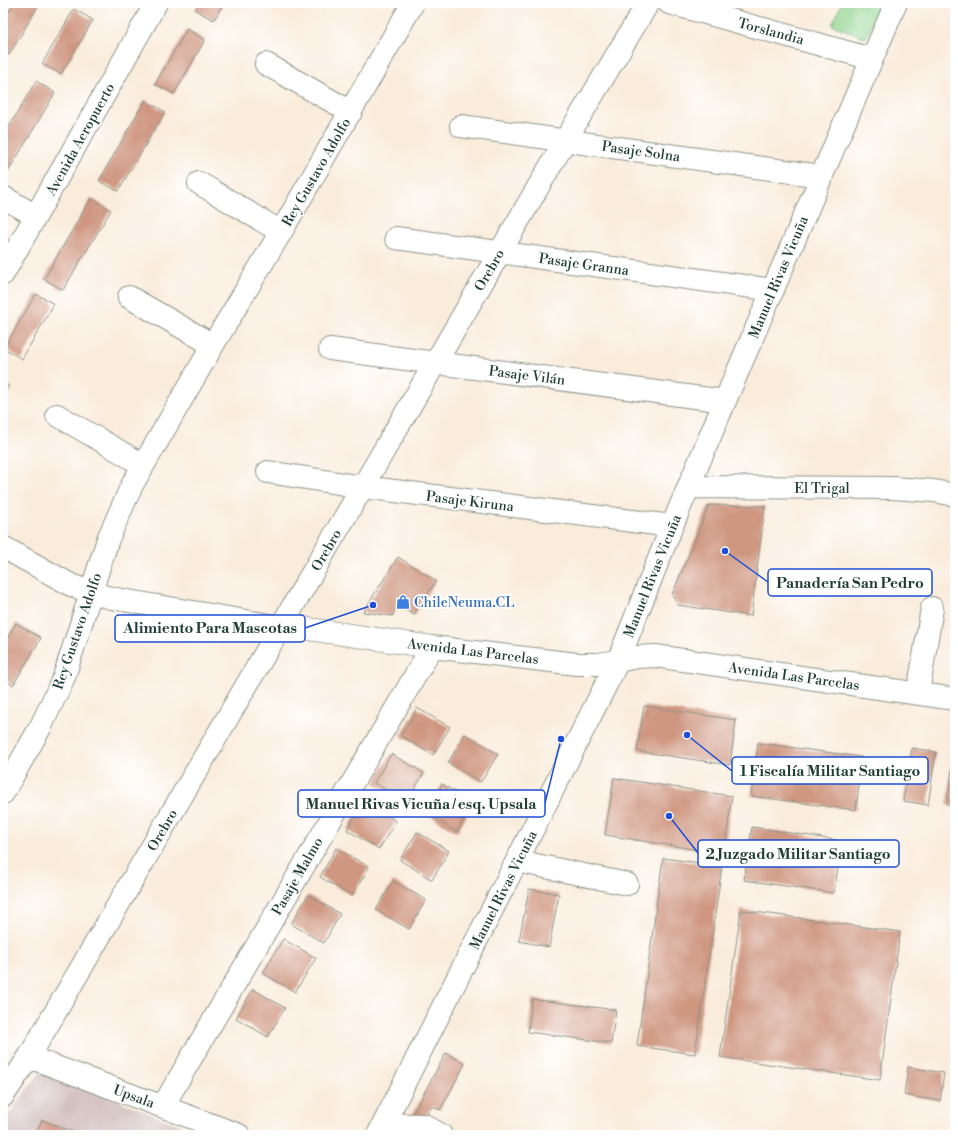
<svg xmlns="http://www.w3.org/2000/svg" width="958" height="1138" font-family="'Libre Bodoni',serif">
<rect width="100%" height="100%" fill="#fff"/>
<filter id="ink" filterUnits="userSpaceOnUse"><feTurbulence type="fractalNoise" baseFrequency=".025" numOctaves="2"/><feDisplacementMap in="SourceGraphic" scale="8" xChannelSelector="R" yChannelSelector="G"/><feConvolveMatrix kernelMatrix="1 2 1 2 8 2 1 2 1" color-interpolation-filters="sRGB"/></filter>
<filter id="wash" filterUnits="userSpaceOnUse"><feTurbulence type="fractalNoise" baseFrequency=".012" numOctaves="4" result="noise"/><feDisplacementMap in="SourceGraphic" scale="16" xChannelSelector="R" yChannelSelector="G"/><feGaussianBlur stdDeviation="0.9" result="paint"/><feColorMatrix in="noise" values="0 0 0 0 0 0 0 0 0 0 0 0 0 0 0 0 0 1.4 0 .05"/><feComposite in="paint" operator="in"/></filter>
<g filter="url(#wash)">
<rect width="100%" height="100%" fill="#f9ecdb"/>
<path fill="#d1bfbd" d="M 42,1070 L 204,1135 L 3,1135 L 3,1122 Z"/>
<path fill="#8ed28b" stroke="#568860" d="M 842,3 L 881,3 L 866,38 L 832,25 Z"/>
<g id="blocks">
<path fill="#cf9680" d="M 14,3 L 40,3 L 9,55 L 3,51 L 3,21 Z
M 199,3 L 224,3 L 214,20 L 195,10 Z
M 74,9 L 93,20 L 61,74 L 42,64 Z
M 187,29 L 205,40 L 174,94 L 155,84 Z
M 36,81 L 55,93 L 8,172 L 3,170 L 3,137 Z
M 145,100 L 165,112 L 118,191 L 99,181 Z
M 91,198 L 111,210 L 63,290 L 44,279 Z
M 36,294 L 54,304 L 22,359 L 4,348 Z
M 3,382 L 9,386 L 3,396 Z
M 709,505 L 765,506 L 751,616 L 678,605 L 672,595 Z
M 398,557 L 436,581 L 414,615 L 398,605 L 392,616 L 363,612 Z
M 16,623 L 41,638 L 13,685 L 3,679 L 3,645 Z
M 644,706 L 736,720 L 730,765 L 637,751 Z
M 417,708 L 450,727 L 433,755 L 401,736 Z
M 465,734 L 498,754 L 481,782 L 448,763 Z
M 758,743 L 862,757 L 856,810 L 751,796 Z
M 912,748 L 936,752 L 928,805 L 903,801 Z
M 954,753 L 955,753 L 955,806 L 947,805 Z
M 391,754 L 424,773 L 407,802 L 374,783 Z
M 614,778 L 732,796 L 724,854 L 605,835 Z
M 442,784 L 474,803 L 457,832 L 425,813 Z
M 364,801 L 396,821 L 379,849 L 347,830 Z
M 752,827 L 842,841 L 834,893 L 744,880 Z
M 417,832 L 449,851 L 432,880 L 400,860 Z
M 336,848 L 369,867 L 352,896 L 320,877 Z
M 663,858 L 722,866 L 695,1054 L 637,1046 Z
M 393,881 L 426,900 L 409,929 L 376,910 Z
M 529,889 L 559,894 L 549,947 L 519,941 Z
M 308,895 L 340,914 L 324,943 L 291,924 Z
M 741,910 L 900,932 L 880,1080 L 720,1057 Z
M 283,939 L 316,958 L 295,992 L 263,973 Z
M 253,989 L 285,1008 L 268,1037 L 236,1018 Z
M 532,999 L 616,1010 L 611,1043 L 528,1032 Z
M 446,1053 L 465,1064 L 440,1110 L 432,1106 L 423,1122 L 412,1115 Z
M 908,1067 L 944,1073 L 940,1101 L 904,1095 Z
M 42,1120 L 82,1135 L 35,1135 Z"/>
</g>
</g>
<g filter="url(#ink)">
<use href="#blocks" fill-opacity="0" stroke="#8c9488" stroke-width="1"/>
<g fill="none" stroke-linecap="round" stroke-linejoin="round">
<defs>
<path id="minor" d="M 669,3 L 872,59
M 266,64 L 351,112
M 461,126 L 821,176
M 199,183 L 281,232
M 3,197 L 36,216
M 396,238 L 773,290
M 3,274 L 156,3
M 129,297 L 213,345
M 330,349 L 725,401
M 57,415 L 143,465
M 268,472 L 363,487 L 672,526
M 688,487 L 893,488 L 934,491 L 955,495
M 3,547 L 71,585 L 90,592 L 111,598 L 281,627 L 302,628 L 432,647 L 577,664 L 598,664 L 618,661 L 637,657 L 655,656 L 955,699
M 918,693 L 932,608
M 3,793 L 41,726 L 64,677 L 108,539 L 132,485 L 213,345 L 281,232 L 413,3
M 517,861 L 627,884
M 29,1057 L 239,1135
M 3,1096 L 29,1057 L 565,141 L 648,3
M 163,1106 L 432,647
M 384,1124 L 424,1125 L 441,1135
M 378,1135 L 618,661 L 672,526 L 725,401 L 896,3"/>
</defs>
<use href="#minor" stroke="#8c9488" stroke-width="24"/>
<use href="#minor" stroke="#fff" stroke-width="22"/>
</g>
</g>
<defs>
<symbol id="shop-bare" viewBox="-9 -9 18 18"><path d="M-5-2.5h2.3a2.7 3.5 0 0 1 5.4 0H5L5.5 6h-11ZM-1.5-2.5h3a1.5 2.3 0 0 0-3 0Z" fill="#3f7fe0" stroke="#fff" stroke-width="2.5" paint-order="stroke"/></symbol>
</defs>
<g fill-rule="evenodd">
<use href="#shop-bare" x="393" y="592" width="20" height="20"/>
</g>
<g text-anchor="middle" stroke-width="3.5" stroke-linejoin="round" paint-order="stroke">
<g font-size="14" fill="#1f3d34" stroke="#fff">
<text transform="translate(771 31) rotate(15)" y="5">Torslandia</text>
<text transform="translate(80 139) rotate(-61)" y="5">Avenida Aeropuerto</text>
<text transform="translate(641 151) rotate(8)" y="5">Pasaje Solna</text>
<text transform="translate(316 172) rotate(-60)" y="5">Rey Gustavo Adolfo</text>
<text transform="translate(584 264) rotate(8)" y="5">Pasaje Granna</text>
<text transform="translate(489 270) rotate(-60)" y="5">Orebro</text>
<text transform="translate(778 277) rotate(-67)" y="5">Manuel Rivas Vicuña</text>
<text transform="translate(527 375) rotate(7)" y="5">Pasaje Vilán</text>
<text x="822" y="493">El Trigal</text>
<text transform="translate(470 501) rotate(7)" y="5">Pasaje Kiruna</text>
<text transform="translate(326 550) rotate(-60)" y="5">Orebro</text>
<text transform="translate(652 576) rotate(-68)" y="5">Manuel Rivas Vicuña</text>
<text transform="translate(77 631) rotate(-71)" y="5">Rey Gustavo Adolfo</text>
<text transform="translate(473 651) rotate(7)" y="5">Avenida Las Parcelas</text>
<text transform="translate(794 676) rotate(8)" y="5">Avenida Las Parcelas</text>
<text transform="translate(162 830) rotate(-60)" y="5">Orebro</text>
<text transform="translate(297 876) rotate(-60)" y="5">Pasaje Malmo</text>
<text transform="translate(503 890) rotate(-63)" y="5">Manuel Rivas Vicuña</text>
<text transform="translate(134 1096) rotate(20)" y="5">Upsala</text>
</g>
<g font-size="14" fill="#366cbe" stroke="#fff" text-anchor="start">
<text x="414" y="607">ChileNeuma.CL</text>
</g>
</g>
<path fill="none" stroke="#1d4ed8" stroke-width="1.5" d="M725 551L768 582M373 605L305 628M687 735L732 771M561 739L545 803M669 816L698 853"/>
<g fill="#1d4ed8" stroke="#fff" stroke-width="1.5">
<circle cx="725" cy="551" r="4"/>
<circle cx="373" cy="605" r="4"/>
<circle cx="687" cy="735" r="4"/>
<circle cx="561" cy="739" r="4"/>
<circle cx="669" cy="816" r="4"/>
</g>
<g fill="#fff" stroke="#1d4ed8" stroke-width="1.5">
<rect x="768" y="569" width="164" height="27" rx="4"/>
<rect x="115" y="615" width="190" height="27" rx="4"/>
<rect x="732" y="757" width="196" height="27" rx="4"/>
<rect x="298" y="790" width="247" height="27" rx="4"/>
<rect x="698" y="840" width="201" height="27" rx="4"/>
</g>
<g font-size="15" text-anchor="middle" font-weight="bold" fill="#1f3d34">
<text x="850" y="588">Panadería San Pedro</text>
<text x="210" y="633">Alimiento Para Mascotas</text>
<text x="830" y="776">1 Fiscalía Militar Santiago</text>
<text x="421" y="809">Manuel Rivas Vicuña / esq. Upsala</text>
<text x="798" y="859">2 Juzgado Militar Santiago</text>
</g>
<rect width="958" height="1138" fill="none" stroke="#fff" stroke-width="16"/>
</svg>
